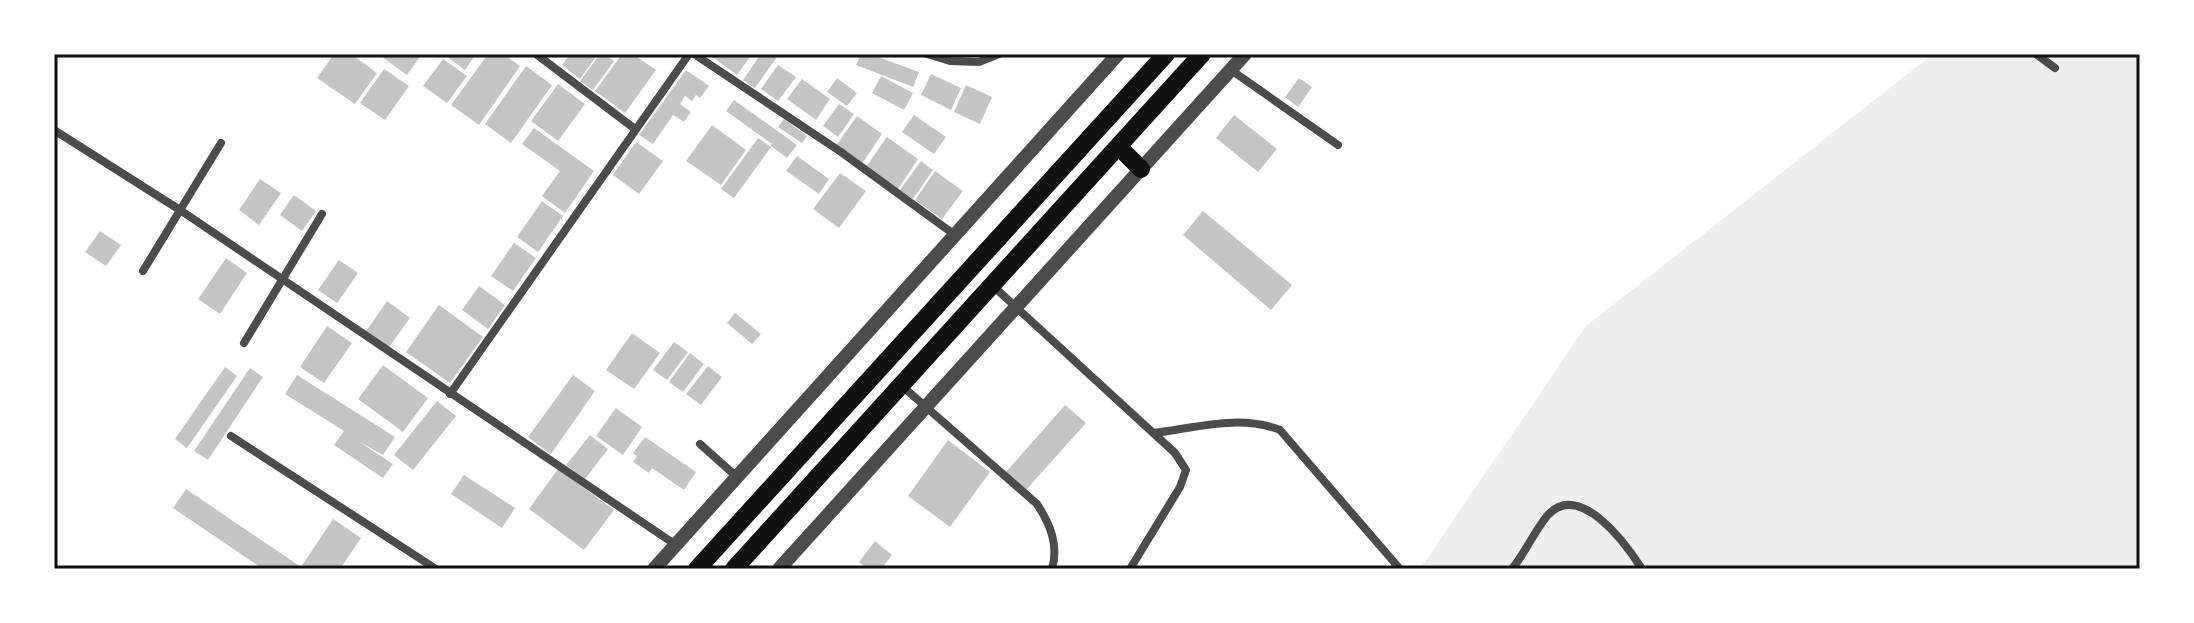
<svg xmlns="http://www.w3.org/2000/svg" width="2194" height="623" font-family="Commissioner,sans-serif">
<rect width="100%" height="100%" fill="#fff"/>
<path fill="#eee" d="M 1933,54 L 2140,54 L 2140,569 L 1420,569 L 1586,326 Z"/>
<path fill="#c4c4c4" d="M 334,54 L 351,54 L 377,73 L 355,104 L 317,78 Z
M 378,54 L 422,54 L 407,75 Z
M 447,54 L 476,54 L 465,70 L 446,56 Z
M 488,54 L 503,54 L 520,66 L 479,125 L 451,105 Z
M 570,54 L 598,54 L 580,79 L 562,65 Z
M 600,54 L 605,54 L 614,61 L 593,90 L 580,81 Z
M 622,54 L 633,54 L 656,70 L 625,113 L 595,91 Z
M 708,54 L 752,54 L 737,75 Z
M 761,54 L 779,54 L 755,88 L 743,80 Z
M 861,54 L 870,54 L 919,72 L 913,87 L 856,65 Z
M 443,59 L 467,76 L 447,103 L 423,86 Z
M 778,65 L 796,77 L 778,101 L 761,89 Z
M 526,66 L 552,85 L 511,143 L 485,124 Z
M 384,69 L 409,86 L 385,120 L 360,103 Z
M 686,70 L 709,86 L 700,98 L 696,95 L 692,101 L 685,96 L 680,104 L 691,112 L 684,122 L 673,115 L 653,144 L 639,135 Z
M 931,74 L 961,88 L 951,110 L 921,95 Z
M 881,76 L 913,93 L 904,110 L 872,93 Z
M 837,78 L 857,93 L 847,106 L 827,92 Z
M 1299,78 L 1312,87 L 1298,107 L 1285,97 Z
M 802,79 L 830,99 L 816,120 L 787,99 Z
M 558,84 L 585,104 L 558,141 L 531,121 Z
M 966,85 L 992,97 L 980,124 L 954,112 Z
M 734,100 L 797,145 L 787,158 L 770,145 L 772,144 L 726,111 Z
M 839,104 L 854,114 L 838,137 L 823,126 Z
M 914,115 L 946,137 L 934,154 L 902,132 Z
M 1234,115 L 1277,149 L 1258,172 L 1216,138 Z
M 857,116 L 882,134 L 861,165 L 835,147 Z
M 784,119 L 807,136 L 802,143 L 778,127 Z
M 712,125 L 746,150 L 721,185 L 686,161 Z
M 534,128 L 594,171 L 565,213 L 542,196 L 560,171 L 522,144 Z
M 887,137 L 918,159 L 898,189 L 866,167 Z
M 758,138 L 771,147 L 734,198 L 721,189 Z
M 636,142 L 663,161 L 639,194 L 613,175 Z
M 797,156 L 829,179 L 819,194 L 786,171 Z
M 921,161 L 933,170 L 913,199 L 900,190 Z
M 935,171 L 963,191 L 942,219 L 915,200 Z
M 840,173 L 866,191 L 839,228 L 813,209 Z
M 260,179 L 281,193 L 259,225 L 239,210 Z
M 294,195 L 316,211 L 302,231 L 280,215 Z
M 542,201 L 563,216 L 538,252 L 517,237 Z
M 1203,211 L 1292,285 L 1271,310 L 1183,235 Z
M 100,231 L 121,245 L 106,266 L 85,252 Z
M 514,243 L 536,258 L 513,291 L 491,276 Z
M 226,258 L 247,273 L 220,314 L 198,299 Z
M 339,260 L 358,273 L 337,303 L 318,290 Z
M 479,286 L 505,305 L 488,329 L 462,310 Z
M 387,301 L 410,318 L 387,350 L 364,334 Z
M 439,305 L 483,337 L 450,383 L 406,352 Z
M 735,313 L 761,334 L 752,344 L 727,323 Z
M 327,326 L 352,343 L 324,383 L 300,367 Z
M 632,333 L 660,353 L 634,389 L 606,370 Z
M 674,342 L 688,352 L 667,380 L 653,370 Z
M 690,353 L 704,364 L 683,392 L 669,382 Z
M 383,365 L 428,398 L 403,432 L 358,399 Z
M 708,366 L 722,377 L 701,405 L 686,394 Z
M 225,367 L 237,376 L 187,448 L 175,439 Z
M 250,368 L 263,377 L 208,460 L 194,451 Z
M 297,375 L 395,437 L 383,455 L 358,441 L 393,464 L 383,478 L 334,445 L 344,431 L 285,394 Z
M 573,375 L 595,391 L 551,454 L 528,437 Z
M 437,401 L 456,416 L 413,470 L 394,455 Z
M 1065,405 L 1086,423 L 1026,490 L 1006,472 Z
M 616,408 L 642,427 L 623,455 L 596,436 Z
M 590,435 L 608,449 L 585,479 L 566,465 Z
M 645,437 L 696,472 L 684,490 L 652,468 L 649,473 L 633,462 L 637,456 L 633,453 Z
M 948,440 L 990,472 L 950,527 L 908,496 Z
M 558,469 L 614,510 L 584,550 L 529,509 Z
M 464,475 L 515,508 L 502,528 L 451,494 Z
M 186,489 L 301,567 L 333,519 L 361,538 L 340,569 L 263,569 L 173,508 Z
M 875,541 L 892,555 L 881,569 L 868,569 L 859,562 Z"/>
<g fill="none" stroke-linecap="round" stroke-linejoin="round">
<path stroke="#4c4c4c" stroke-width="8" d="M 536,54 L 635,129
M 694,54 L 841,152 L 955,235
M 927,54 L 950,61 L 979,62 L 999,54
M 2036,54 L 2055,68
M 1231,70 L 1338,145
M 54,130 L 180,210 L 676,545
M 143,271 L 221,143
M 993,286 L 1175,453 L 1186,470 L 1180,487 L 1130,569
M 244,343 L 322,214
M 902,386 L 1037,504 C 1050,524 1059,545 1052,569
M 450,394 L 689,54
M 1154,433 C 1195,428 1240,414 1280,430 L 1400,569
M 231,436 L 436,569
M 700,444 L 737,477
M 1512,569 C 1525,553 1534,532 1547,516 C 1579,479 1626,544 1642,569"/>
<path stroke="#4c4c4c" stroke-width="14" d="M 654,569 L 1118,54
M 779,569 L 1245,54"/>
<path stroke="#111" stroke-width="18" d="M 1119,147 L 1141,169
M 697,569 L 1166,54
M 734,569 L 1202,54"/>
</g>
<rect width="2194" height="623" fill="none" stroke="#ffffff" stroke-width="112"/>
<rect x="56" y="56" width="2082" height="511" fill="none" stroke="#111" stroke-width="3"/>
</svg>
